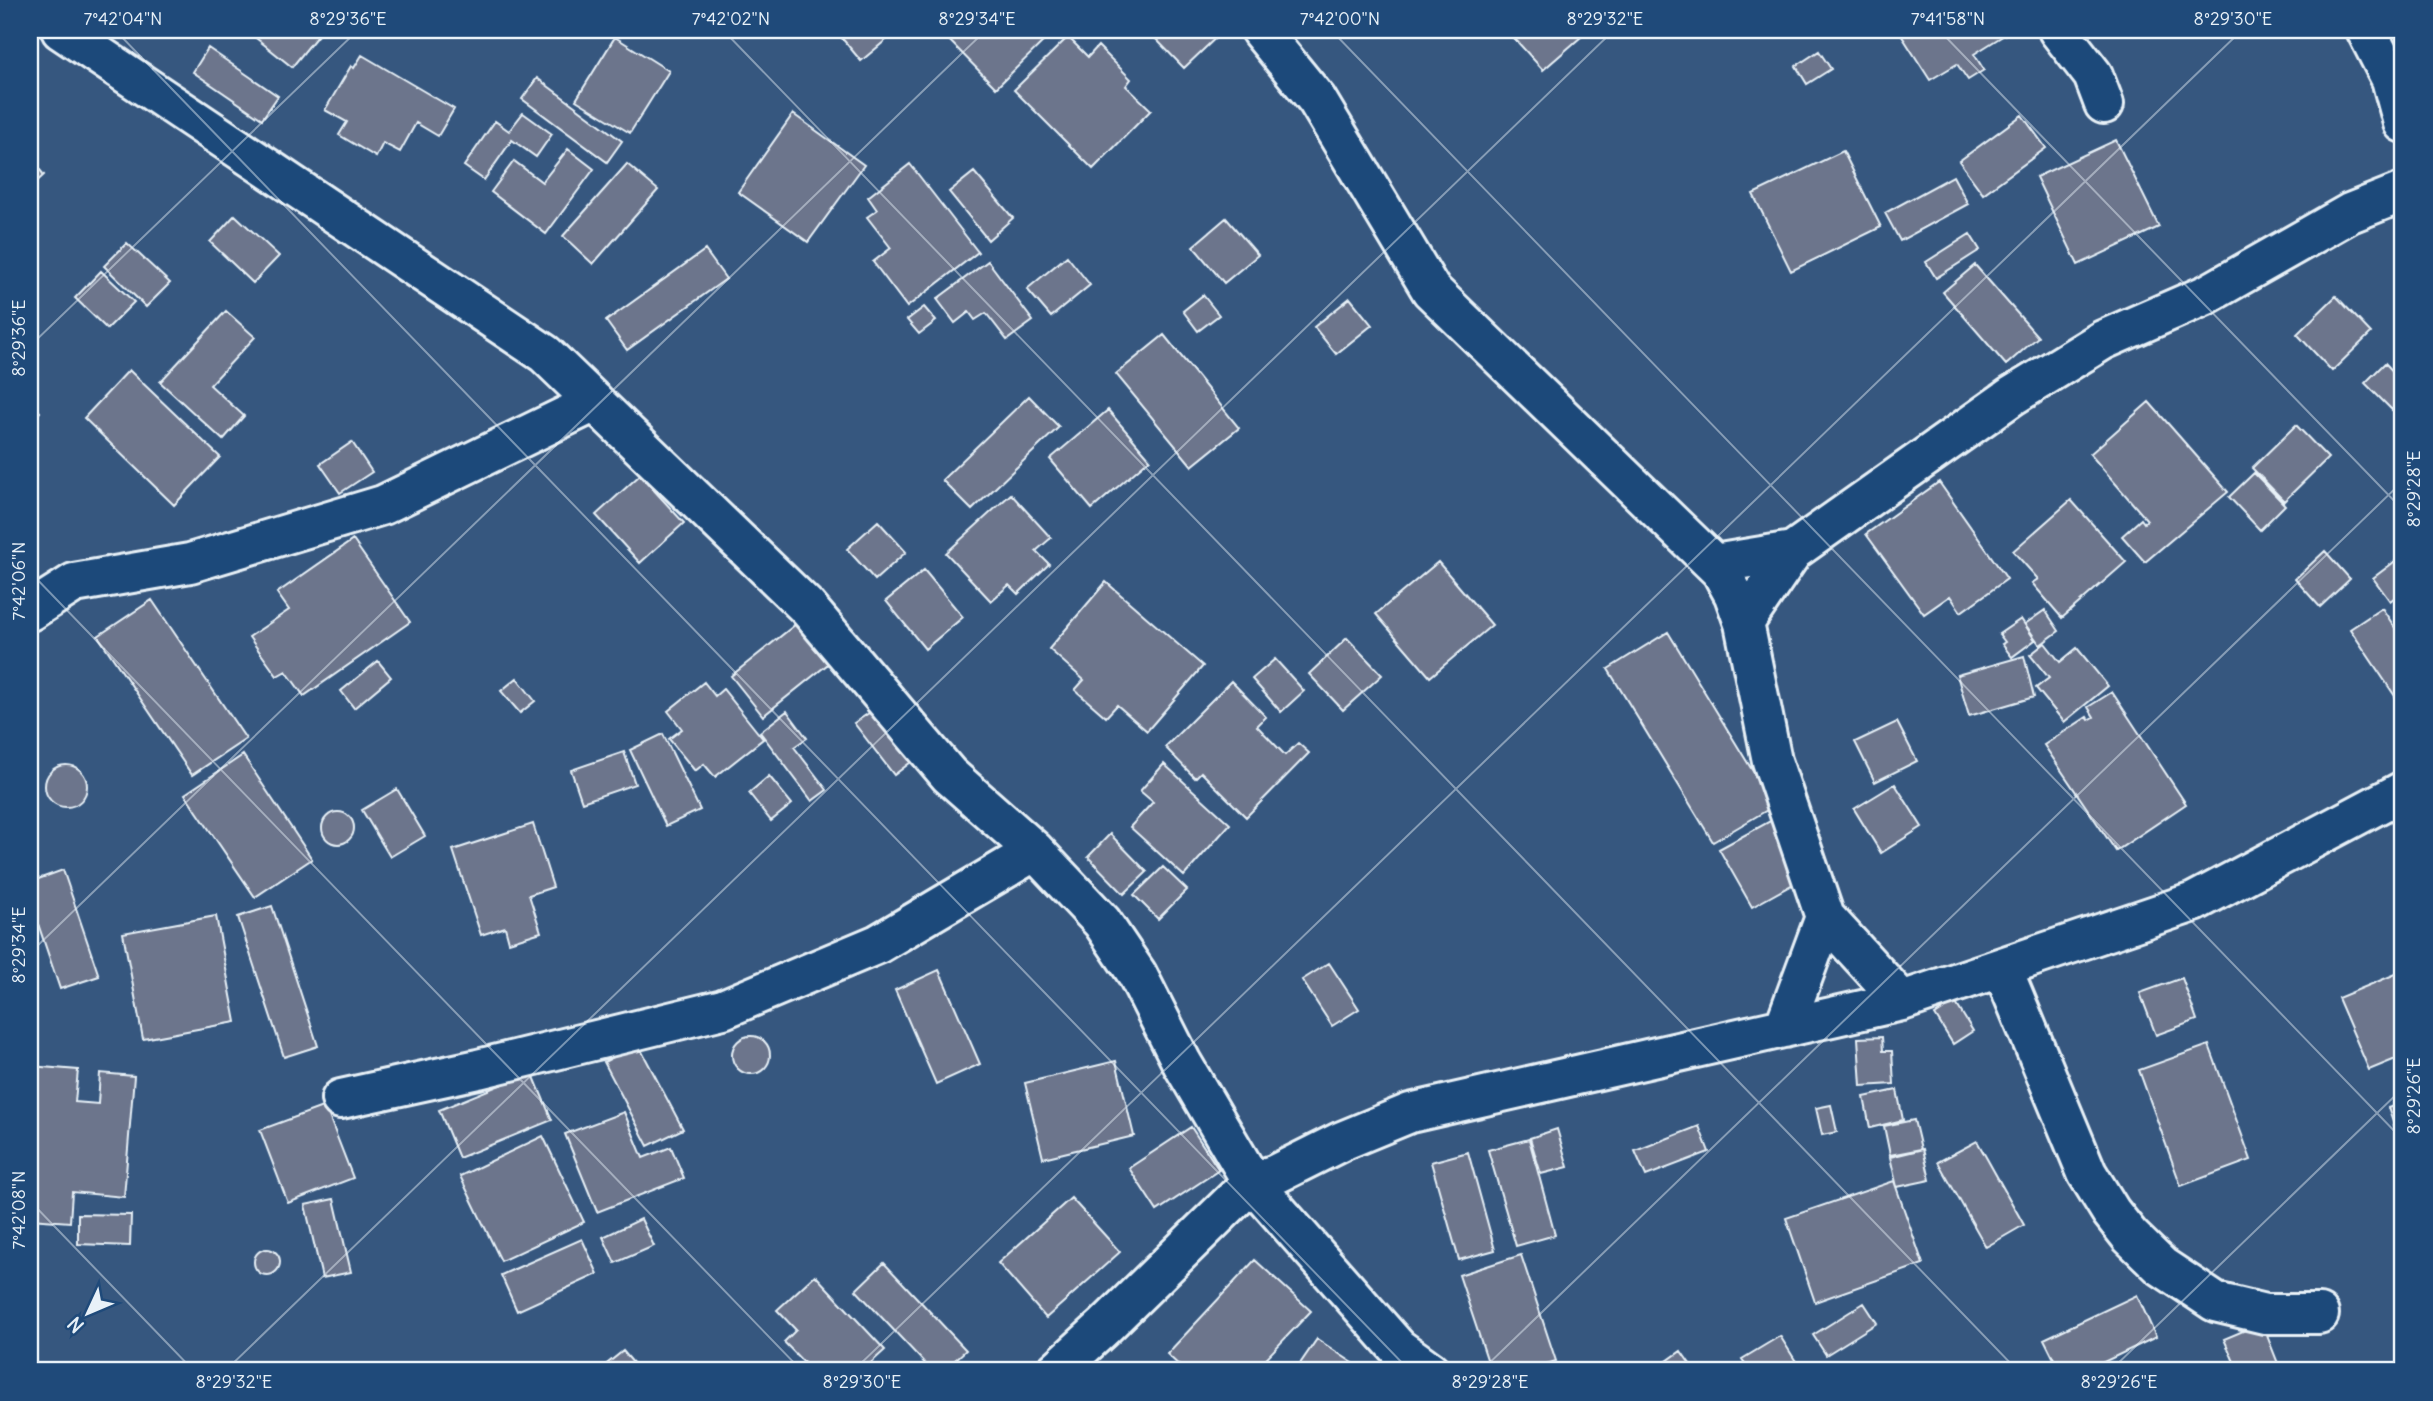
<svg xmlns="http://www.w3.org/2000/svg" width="2433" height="1401" font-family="Delius,sans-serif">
<rect width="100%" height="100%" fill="#36577f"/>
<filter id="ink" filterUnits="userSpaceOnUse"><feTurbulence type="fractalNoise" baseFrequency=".0143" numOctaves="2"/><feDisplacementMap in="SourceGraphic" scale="14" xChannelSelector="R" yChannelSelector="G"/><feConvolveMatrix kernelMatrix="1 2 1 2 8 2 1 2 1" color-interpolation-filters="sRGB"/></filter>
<g filter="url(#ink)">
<path fill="#6c758c" stroke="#e8f1f8" stroke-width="2" d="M 246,30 L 322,30 L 292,67 Z
M 835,30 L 898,30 L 861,61 Z
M 939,30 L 1055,30 L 996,88 Z
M 1161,30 L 1224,30 L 1184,68 L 1154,37 Z
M 1523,30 L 1589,30 L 1543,70 L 1514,38 Z
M 1898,30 L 2008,30 L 2009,32 L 1974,54 L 1984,70 L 1968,80 L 1957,64 L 1930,80 Z
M 615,37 L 669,71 L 630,133 L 576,100 Z
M 1068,37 L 1088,57 L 1098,46 L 1131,79 L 1126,86 L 1151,110 L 1093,169 L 1014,90 Z
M 208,48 L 278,96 L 262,119 L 193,72 Z
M 1819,51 L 1831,69 L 1807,84 L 1796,66 Z
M 362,55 L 454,109 L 438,136 L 416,123 L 400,152 L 383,143 L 376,157 L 339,135 L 347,122 L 325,110 L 351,66 L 354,68 Z
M 537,78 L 622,141 L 607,162 L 522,99 Z
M 523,113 L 552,134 L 536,157 L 512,140 L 484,180 L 464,166 L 495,121 L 509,131 Z
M 793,114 L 864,165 L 808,242 L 738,192 Z
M 2022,115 L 2046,148 L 1983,194 L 1959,161 Z
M 2116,140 L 2159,227 L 2078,265 L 2036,177 Z
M 568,149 L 594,169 L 546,234 L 491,192 L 514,161 L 542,182 Z
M 1843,151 L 1881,227 L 1791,271 L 1753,194 Z
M 30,158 L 44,175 L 30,188 Z
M 627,164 L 658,190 L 593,264 L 563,236 Z
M 910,164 L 978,252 L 907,307 L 873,262 L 891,248 L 867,217 L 877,210 L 868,197 Z
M 974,172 L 1013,218 L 988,240 L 949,192 Z
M 1953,176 L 1968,204 L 1900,241 L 1885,213 Z
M 235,215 L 279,256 L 253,283 L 210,242 Z
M 1226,218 L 1258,255 L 1224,283 L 1193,246 Z
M 1970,234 L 1980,250 L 1936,278 L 1926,262 Z
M 127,243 L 170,283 L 146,307 L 104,266 Z
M 705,250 L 726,279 L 627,350 L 606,321 Z
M 1067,256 L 1090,285 L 1051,317 L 1027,289 Z
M 988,261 L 1033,321 L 1007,340 L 986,313 L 975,320 L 969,312 L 955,323 L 937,299 Z
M 1975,265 L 2038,337 L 2006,365 L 1943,292 Z
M 101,271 L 134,302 L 107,329 L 75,298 Z
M 1203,295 L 1219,315 L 1198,331 L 1183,311 Z
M 2336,296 L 2371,333 L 2332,371 L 2297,334 Z
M 1350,298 L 1372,325 L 1336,354 L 1314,327 Z
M 924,307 L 936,321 L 919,334 L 907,320 Z
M 226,311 L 255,337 L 210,385 L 244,416 L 223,440 L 160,382 Z
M 1164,335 L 1239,428 L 1192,466 L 1116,374 Z
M 2385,363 L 2403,382 L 2403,399 L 2392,410 L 2365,383 Z
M 129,370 L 220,457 L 174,505 L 84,418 Z
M 1029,396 L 1059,427 L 972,510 L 942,480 Z
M 30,402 L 40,412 L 30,423 Z
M 2149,402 L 2228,492 L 2145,562 L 2122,536 L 2141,519 L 2144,523 L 2147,520 L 2090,454 Z
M 1108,410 L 1150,459 L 1092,509 L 1050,459 Z
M 2296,425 L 2328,458 L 2284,501 L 2252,468 Z
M 352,442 L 372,472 L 340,493 L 320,464 Z
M 2254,473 L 2285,505 L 2260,530 L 2229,497 Z
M 640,475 L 684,523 L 640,563 L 596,515 Z
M 1939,482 L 2007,579 L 1961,612 L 1950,596 L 1924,614 L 1866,534 Z
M 1011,494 L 1051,538 L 1036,551 L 1049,564 L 1018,594 L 1009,585 L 991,601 L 946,553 Z
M 2071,500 L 2126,562 L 2062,618 L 2032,583 L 2038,579 L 2013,551 Z
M 878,521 L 906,552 L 875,580 L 847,549 Z
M 353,540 L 410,622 L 304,696 L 286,671 L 277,676 L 249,637 L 289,610 L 277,593 Z
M 2325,551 L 2350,579 L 2320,607 L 2295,579 Z
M 2402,556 L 2403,591 L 2390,601 L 2373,578 Z
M 1438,562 L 1492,625 L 1430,677 L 1376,614 Z
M 924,570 L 963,617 L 925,649 L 886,601 Z
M 1106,582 L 1203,666 L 1147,731 L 1117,705 L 1106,717 L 1075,690 L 1084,680 L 1049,649 Z
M 152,600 L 246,739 L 192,775 L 98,636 Z
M 2382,608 L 2403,640 L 2403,708 L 2350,629 Z
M 2045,610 L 2059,631 L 2040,645 L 2025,624 Z
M 2021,619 L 2035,640 L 2012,657 L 2002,644 L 2005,642 L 1999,634 Z
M 796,624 L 828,664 L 763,716 L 731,676 Z
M 1668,632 L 1774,806 L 1713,842 L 1608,669 Z
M 1347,638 L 1382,675 L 1343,710 L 1309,674 Z
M 2045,643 L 2060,662 L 2077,648 L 2108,686 L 2064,722 L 2036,688 L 2049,678 L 2030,655 Z
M 2024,656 L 2034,697 L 1969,716 L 1957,675 Z
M 1275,659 L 1304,691 L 1281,712 L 1252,679 Z
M 378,661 L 391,677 L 354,708 L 341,691 Z
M 517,678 L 535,701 L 520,713 L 501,691 Z
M 1231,681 L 1266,717 L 1257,726 L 1285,755 L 1298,743 L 1309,753 L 1246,817 L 1201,772 L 1195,778 L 1165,747 Z
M 704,682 L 715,696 L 723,689 L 763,739 L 715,777 L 704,764 L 695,771 L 669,739 L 682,729 L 668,711 Z
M 2112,692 L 2186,804 L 2116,851 L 2044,745 L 2087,717 L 2089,720 L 2094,717 L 2088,707 Z
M 787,711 L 807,738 L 794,747 L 827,790 L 812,801 L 760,732 Z
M 872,711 L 911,762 L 894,775 L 854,723 Z
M 1897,722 L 1917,761 L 1875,782 L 1855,742 Z
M 663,734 L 700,810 L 666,826 L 630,750 Z
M 624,752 L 635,784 L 582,802 L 571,770 Z
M 243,755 L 312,859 L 255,897 L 185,794 Z
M 1164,764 L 1230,824 L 1184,876 L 1130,827 L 1153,802 L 1140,791 Z
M45 786a21 21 0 1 1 42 0a21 21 0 1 1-42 0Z
M 769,776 L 792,804 L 771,821 L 749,793 Z
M 1895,784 L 1922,827 L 1881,853 L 1854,809 Z
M 397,789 L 425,836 L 390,857 L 362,810 Z
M322 828a16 16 0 1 1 32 0a16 16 0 1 1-32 0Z
M 1772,820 L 1804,878 L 1752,907 L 1719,849 Z
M 533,824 L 553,887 L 529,895 L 541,932 L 509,942 L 505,927 L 481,935 L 453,850 Z
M 1110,834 L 1147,872 L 1124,894 L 1088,857 Z
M 1163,867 L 1187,890 L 1158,919 L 1134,895 Z
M 63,870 L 99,976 L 60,989 L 30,900 L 30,882 Z
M 272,906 L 318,1046 L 284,1057 L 238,917 Z
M 216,916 L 236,1022 L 143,1039 L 123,933 Z
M 1329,963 L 1359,1009 L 1332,1026 L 1302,980 Z
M 939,970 L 980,1064 L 936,1084 L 895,990 Z
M 2403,971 L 2403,1056 L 2369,1070 L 2338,998 Z
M 2182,978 L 2197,1020 L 2156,1035 L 2140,993 Z
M 1955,1002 L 1973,1031 L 1953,1044 L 1935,1015 Z
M732 1055a19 19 0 1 1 38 0a19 19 0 1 1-38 0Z
M 1882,1037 L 1883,1051 L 1892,1051 L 1894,1084 L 1861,1086 L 1858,1038 Z
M 638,1044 L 683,1129 L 648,1146 L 604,1062 Z
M 2209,1045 L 2251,1160 L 2181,1186 L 2139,1070 Z
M 1116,1061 L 1134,1136 L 1043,1158 L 1025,1083 Z
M 30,1066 L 78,1070 L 75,1102 L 98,1104 L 100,1073 L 134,1076 L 124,1197 L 72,1192 L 70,1222 L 30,1219 Z
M 532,1072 L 552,1120 L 459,1158 L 439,1110 Z
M 1897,1090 L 1903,1120 L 1870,1128 L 1864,1097 Z
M 2403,1103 L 2403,1150 L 2388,1108 Z
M 1831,1105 L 1837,1132 L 1822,1135 L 1816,1108 Z
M 325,1106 L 353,1178 L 288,1203 L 260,1130 Z
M 624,1112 L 643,1158 L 671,1147 L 684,1178 L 597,1212 L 565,1134 Z
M 1914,1120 L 1921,1149 L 1890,1155 L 1884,1126 Z
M 1699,1126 L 1709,1152 L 1646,1176 L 1635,1151 Z
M 1191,1127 L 1219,1170 L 1157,1211 L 1129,1168 Z
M 1557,1129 L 1568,1167 L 1541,1174 L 1530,1138 Z
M 543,1136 L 584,1222 L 501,1261 L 460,1176 Z
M 1529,1139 L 1555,1235 L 1516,1246 L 1488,1150 Z
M 1977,1141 L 2024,1225 L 1986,1247 L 1938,1162 Z
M 1923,1149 L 1930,1180 L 1897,1187 L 1890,1157 Z
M 1468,1152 L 1495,1250 L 1459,1260 L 1431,1162 Z
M 1894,1181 L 1923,1264 L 1815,1302 L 1786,1218 Z
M 1071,1198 L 1120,1252 L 1046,1318 L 998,1263 Z
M 334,1199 L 351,1272 L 322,1278 L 305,1205 Z
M 78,1214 L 131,1215 L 130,1246 L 78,1244 Z
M 641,1219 L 654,1246 L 615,1263 L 603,1237 Z
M 582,1239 L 598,1274 L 517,1311 L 501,1275 Z
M254 1262a13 13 0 1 1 26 0a13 13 0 1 1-26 0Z
M 1521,1255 L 1556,1361 L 1524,1371 L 1491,1371 L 1459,1275 Z
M 1255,1260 L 1311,1311 L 1254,1371 L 1185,1371 L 1167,1354 Z
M 884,1263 L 966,1350 L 943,1371 L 932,1371 L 856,1290 Z
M 815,1275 L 885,1350 L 862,1371 L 821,1371 L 815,1364 L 810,1369 L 784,1342 L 796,1330 L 777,1310 Z
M 2137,1295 L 2156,1337 L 2085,1371 L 2060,1371 L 2044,1339 Z
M 1864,1303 L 1877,1323 L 1826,1355 L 1813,1335 Z
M 2262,1323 L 2279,1366 L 2267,1371 L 2238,1371 L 2224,1339 Z
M 1780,1336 L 1802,1371 L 1750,1371 L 1742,1359 Z
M 1317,1339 L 1365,1371 L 1295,1371 Z
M 623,1351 L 640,1371 L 598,1371 Z
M 1681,1351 L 1695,1371 L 1653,1371 Z"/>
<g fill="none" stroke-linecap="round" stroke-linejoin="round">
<defs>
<path id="minor" d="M 61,30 L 545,354 L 807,607 L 949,775 L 1035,851 L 1102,922 L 1137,974 L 1182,1063 L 1252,1182 L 1398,1348 L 1430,1371
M 1260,30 L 1317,100 L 1431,290 L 1721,571 L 1734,595 L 1744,623 L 1772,761 L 1825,917 L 1902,1001
M 2058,30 L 2093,75 L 2104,104
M 2366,30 L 2391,79 L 2403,123
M 1714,564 L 1793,551
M 30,611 L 74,583 L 190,563 L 383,505 L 595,402
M 1744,623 L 1793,551 L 2012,396 L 2103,340 L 2206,295 L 2350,213 L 2403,192
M 2002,968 L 2087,1173 L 2111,1212 L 2130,1236 L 2161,1266 L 2215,1302 L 2265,1314 L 2319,1314
M 1784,1028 L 1825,917
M 341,1099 L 478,1069 L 723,1009 L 878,944 L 1035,851
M 1056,1371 L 1104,1327 L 1252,1182 L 1276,1174 L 1342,1141 L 1410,1113 L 1902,1001 L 2194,902 L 2403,791"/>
</defs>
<use href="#minor" stroke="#e8f1f8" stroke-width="44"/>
<use href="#minor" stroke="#1f4a7a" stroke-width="38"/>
</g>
</g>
<path fill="none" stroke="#e8f1f8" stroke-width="2" stroke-opacity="0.45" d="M 115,30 L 1410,1371M 723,30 L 2018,1371M 1331,30 L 2403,1140M 1939,30 L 2403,510M 30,346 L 358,30M 30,572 L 802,1371M 30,953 L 986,30M 30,1201 L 194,1371M 225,1371 L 1614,30M 853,1371 L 2242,30M 1481,1371 L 2403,481M 2110,1371 L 2403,1088"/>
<rect width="2433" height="1401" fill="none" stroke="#1f4a7a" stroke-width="77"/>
<g transform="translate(88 1313) rotate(226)" stroke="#1f4a7a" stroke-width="5" paint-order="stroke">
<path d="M0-5L12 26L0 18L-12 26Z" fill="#e8f1f8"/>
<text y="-10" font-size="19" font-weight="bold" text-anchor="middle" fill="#e8f1f8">N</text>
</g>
<rect x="38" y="38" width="2356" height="1324" fill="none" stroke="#e8f1f8" stroke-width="2.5"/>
<g font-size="18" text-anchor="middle" fill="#e8f1f8">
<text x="123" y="25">7°42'04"N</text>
<text x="348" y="25">8°29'36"E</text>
<text x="731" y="25">7°42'02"N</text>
<text x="977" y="25">8°29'34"E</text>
<text x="1340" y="25">7°42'00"N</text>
<text x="1605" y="25">8°29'32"E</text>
<text x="1948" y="25">7°41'58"N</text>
<text x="2233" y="25">8°29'30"E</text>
<text transform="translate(19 338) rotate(-90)" y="6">8°29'36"E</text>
<text transform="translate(2414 489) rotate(-90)" y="6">8°29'28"E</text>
<text transform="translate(19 581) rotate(-90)" y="6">7°42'06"N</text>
<text transform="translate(19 945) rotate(-90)" y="6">8°29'34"E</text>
<text transform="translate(2414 1096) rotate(-90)" y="6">8°29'26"E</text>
<text transform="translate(19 1210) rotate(-90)" y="6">7°42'08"N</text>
<text x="234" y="1388">8°29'32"E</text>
<text x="862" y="1388">8°29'30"E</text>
<text x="1490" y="1388">8°29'28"E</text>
<text x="2119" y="1388">8°29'26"E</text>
</g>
</svg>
